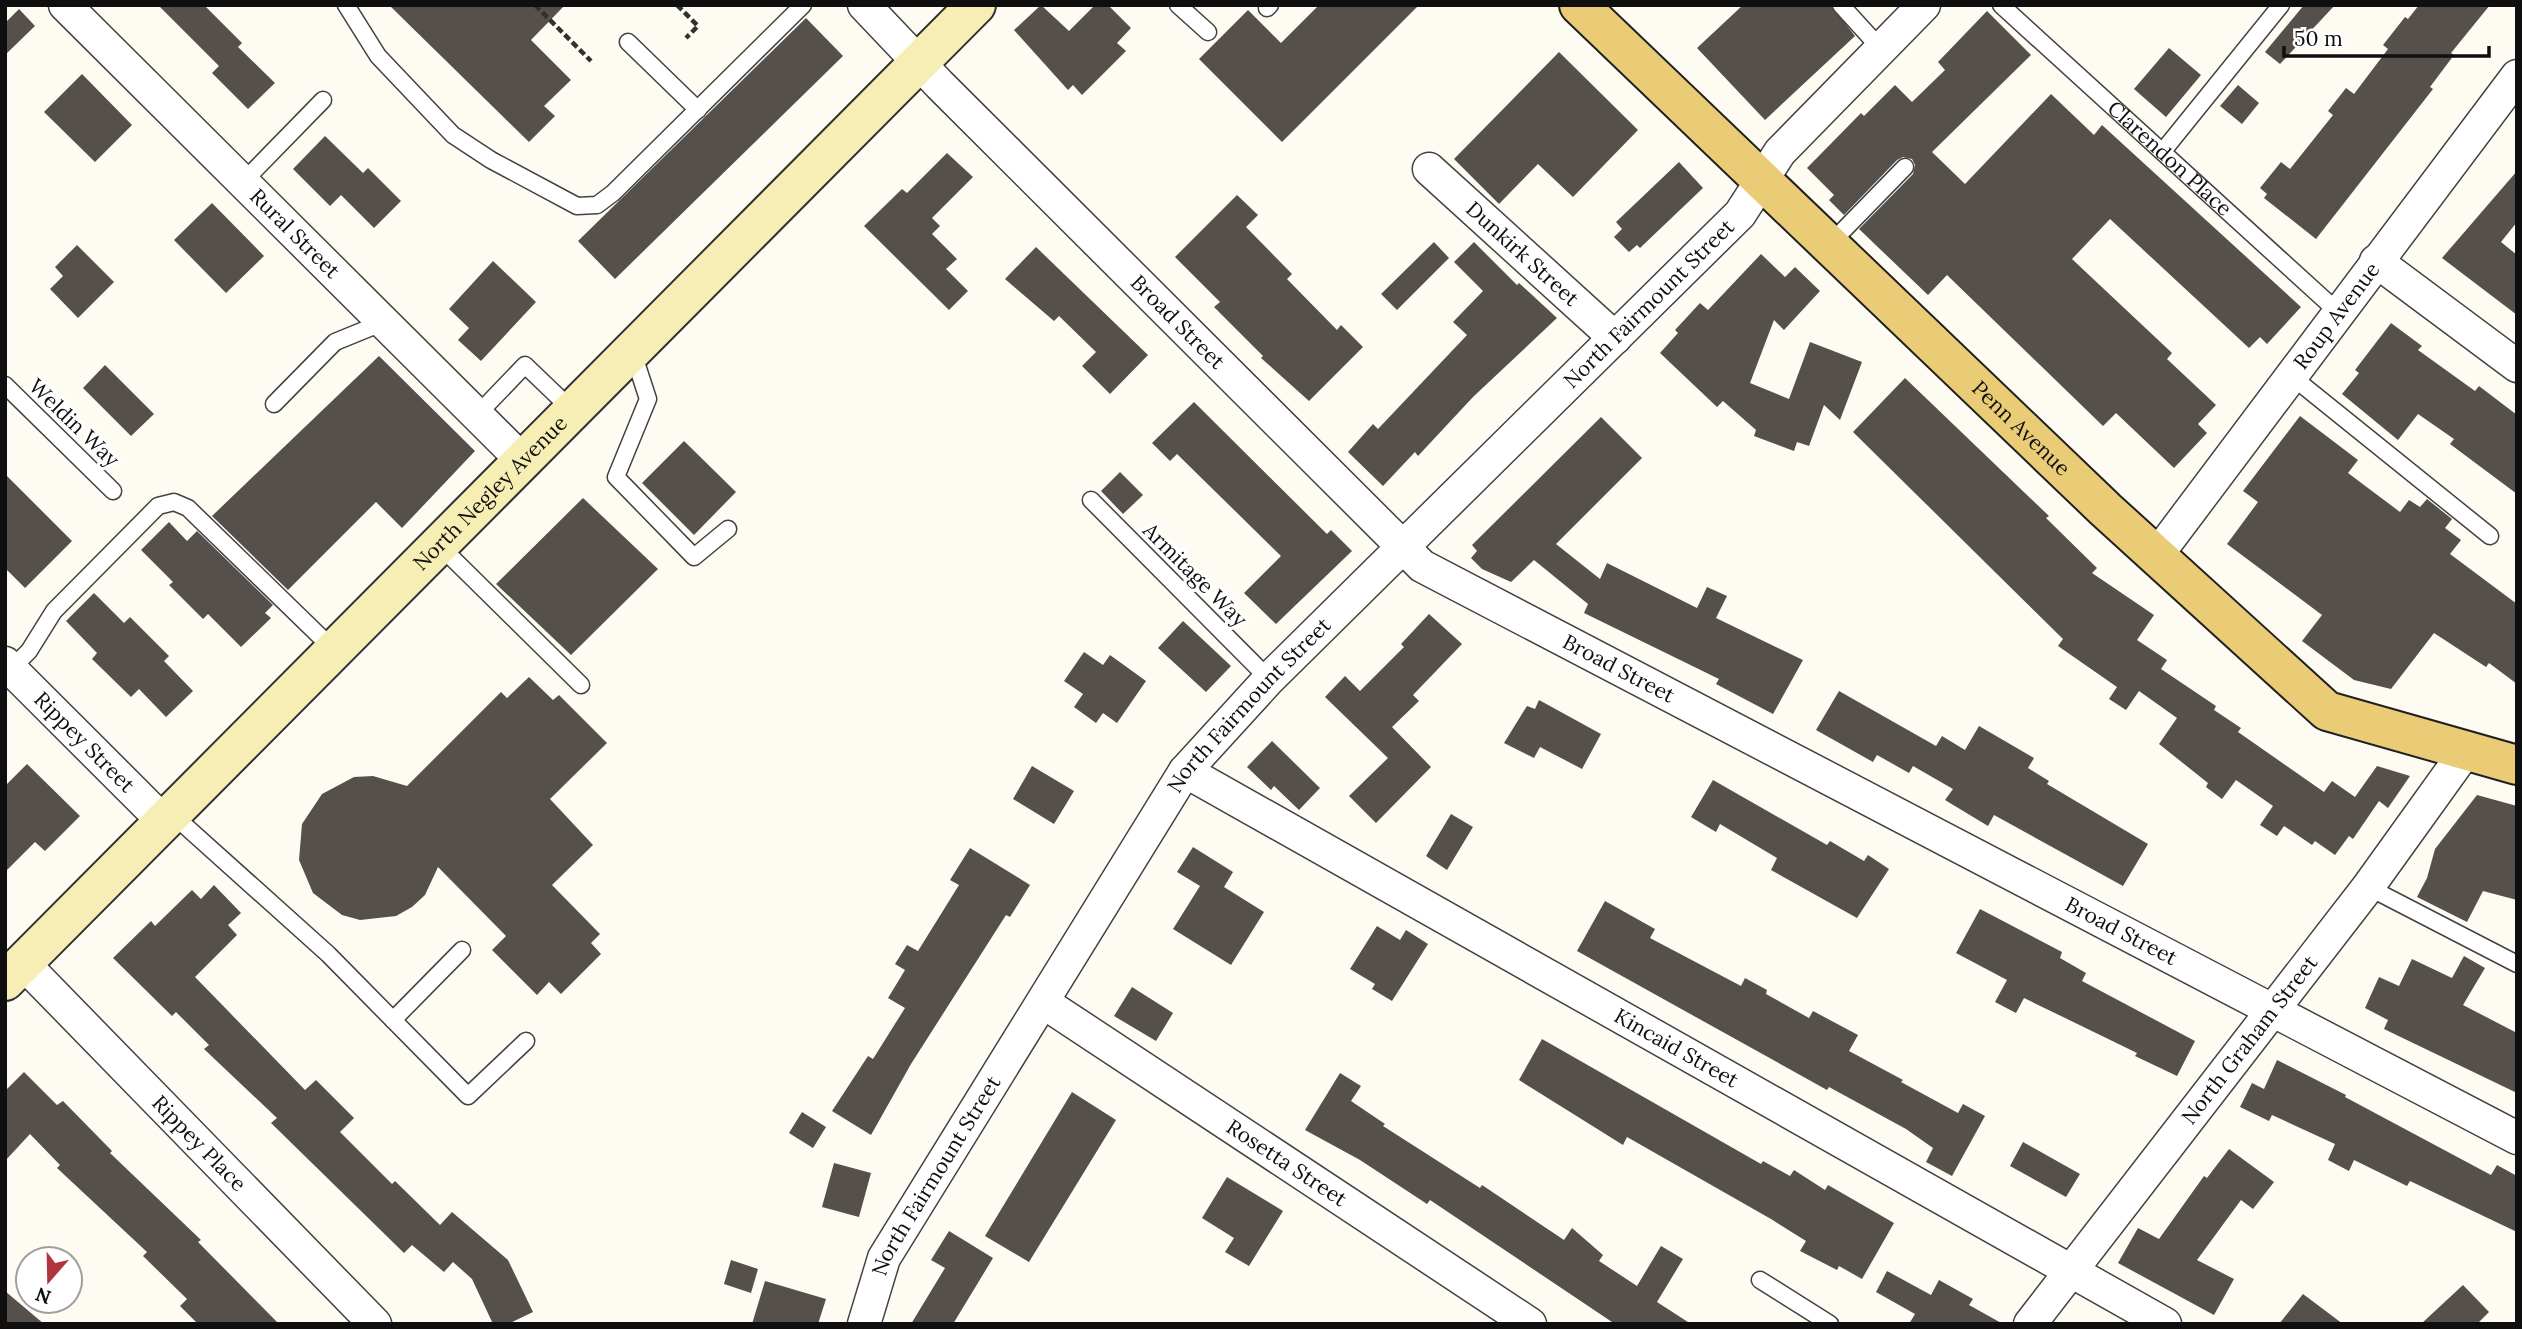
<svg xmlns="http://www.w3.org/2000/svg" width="2522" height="1329" font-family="Lora,serif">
<rect width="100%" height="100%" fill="#fefbf2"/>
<path fill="#56504c" d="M 158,5 L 204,5 L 242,43 L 238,47 L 275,83 L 248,109 L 212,73 L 219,66 Z
M 389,5 L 565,5 L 531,40 L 571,80 L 544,106 L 555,116 L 529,142 Z
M 1041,5 L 1069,31 L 1095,5 L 1108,5 L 1131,28 L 1117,43 L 1126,51 L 1082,95 L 1073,85 L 1068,90 L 1014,30 Z
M 1319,5 L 1419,5 L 1282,142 L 1199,59 L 1248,10 L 1281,43 Z
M 1743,5 L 1831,5 L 1855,36 L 1765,120 L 1697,48 Z
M 2304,5 L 2335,5 L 2280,64 L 2265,52 Z
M 2419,5 L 2490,5 L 2451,53 L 2454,55 L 2430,87 L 2433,89 L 2316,239 L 2264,198 L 2267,194 L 2260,188 L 2281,162 L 2290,169 L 2333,115 L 2328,111 L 2346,88 L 2354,94 L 2388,49 L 2383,45 L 2405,17 L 2408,19 Z
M 19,9 L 35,26 L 5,55 L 5,23 Z
M 1987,11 L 2031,55 L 1932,152 L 1965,184 L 2051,94 L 2094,135 L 2102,125 L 2301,307 L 2267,344 L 2260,337 L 2249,348 L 2110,219 L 2072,259 L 2172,353 L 2167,359 L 2216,405 L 2198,424 L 2207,433 L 2174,468 L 2116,413 L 2103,426 L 1947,275 L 1928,295 L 1859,229 L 1913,174 L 1915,165 L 1912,159 L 1903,157 L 1897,160 L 1844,215 L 1829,200 L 1834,195 L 1807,168 L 1861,113 L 1864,116 L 1895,85 L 1912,102 L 1945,70 L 1938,62 Z
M 806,18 L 843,56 L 615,279 L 578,241 Z
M 2169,48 L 2201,75 L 2166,117 L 2134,89 Z
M 1559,52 L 1638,130 L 1573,197 L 1538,164 L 1499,204 L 1454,159 Z
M 82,74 L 132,125 L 95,162 L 44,112 Z
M 2238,85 L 2259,103 L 2242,124 L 2220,106 Z
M 325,136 L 363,173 L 368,168 L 401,201 L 374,228 L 341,195 L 330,206 L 293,169 Z
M 947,153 L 973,177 L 932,218 L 940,226 L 932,234 L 957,259 L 946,269 L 968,291 L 949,310 L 864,226 L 902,189 L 907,193 Z
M 1679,162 L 1703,188 L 1640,248 L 1637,245 L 1629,252 L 1614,237 L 1622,229 L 1616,222 Z
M 2517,171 L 2517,222 L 2501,242 L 2517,255 L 2517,315 L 2442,258 Z
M 1237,195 L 1258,215 L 1246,227 L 1292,274 L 1287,279 L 1337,330 L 1341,325 L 1363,347 L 1309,401 L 1261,358 L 1263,356 L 1214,307 L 1220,302 L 1175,257 Z
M 212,203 L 264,256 L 226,293 L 174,240 Z
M 1434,242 L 1449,258 L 1397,310 L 1381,294 Z
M 1474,242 L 1517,285 L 1519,283 L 1557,318 L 1473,397 L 1418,456 L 1415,452 L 1383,486 L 1348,452 L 1373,424 L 1378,429 L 1467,335 L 1453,322 L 1483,291 L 1454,262 Z
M 77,245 L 114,282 L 78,318 L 50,289 L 63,276 L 55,267 Z
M 1036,247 L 1148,355 L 1110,394 L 1082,366 L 1096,352 L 1059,316 L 1054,321 L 1005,279 Z
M 1761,254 L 1785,277 L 1795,267 L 1820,291 L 1784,330 L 1774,320 L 1750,383 L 1789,399 L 1810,342 L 1862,362 L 1840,420 L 1824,405 L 1809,446 L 1797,442 L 1794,451 L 1754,436 L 1756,430 L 1723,401 L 1717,407 L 1660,353 L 1678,333 L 1675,330 L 1700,303 L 1708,310 Z
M 493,261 L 536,302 L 481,361 L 458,340 L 469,328 L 449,309 Z
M 2391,323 L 2422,346 L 2418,350 L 2475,391 L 2479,386 L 2517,415 L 2517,494 L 2450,444 L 2454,439 L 2418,414 L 2398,440 L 2342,394 L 2359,373 L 2355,370 Z
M 379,356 L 475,451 L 402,528 L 376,502 L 288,590 L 212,516 Z
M 105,365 L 154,414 L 131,436 L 83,388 Z
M 1905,378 L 2049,516 L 2046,518 L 2097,568 L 2092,573 L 2154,615 L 2137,640 L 2167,660 L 2161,669 L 2216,706 L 2214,710 L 2241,728 L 2238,732 L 2324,792 L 2332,781 L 2355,797 L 2377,766 L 2410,776 L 2388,808 L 2379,801 L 2353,839 L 2349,836 L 2335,855 L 2315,841 L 2312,845 L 2284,826 L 2277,836 L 2260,825 L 2273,806 L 2236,780 L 2222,799 L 2206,787 L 2208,783 L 2159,744 L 2177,718 L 2139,691 L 2126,710 L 2109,699 L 2117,687 L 2058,646 L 2063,639 L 1853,432 Z
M 1194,402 L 1327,534 L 1331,530 L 1352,551 L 1276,624 L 1244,593 L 1281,556 L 1177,454 L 1170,461 L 1152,443 Z
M 2300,416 L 2358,460 L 2348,473 L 2400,512 L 2409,500 L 2420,507 L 2427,499 L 2452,519 L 2445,528 L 2461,540 L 2450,554 L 2517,604 L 2517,684 L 2489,663 L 2486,667 L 2434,633 L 2391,689 L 2354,680 L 2302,641 L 2322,615 L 2227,544 L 2258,502 L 2243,491 Z
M 1601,417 L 1642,458 L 1556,544 L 1600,579 L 1607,563 L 1697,608 L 1707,587 L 1727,596 L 1716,618 L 1803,660 L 1773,714 L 1716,684 L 1719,679 L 1584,613 L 1588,604 L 1534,560 L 1511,582 L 1482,569 L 1471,558 L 1477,551 L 1472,545 Z
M 684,441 L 736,492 L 694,535 L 642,483 Z
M 1120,472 L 1143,495 L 1123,514 L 1101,491 Z
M 5,474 L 72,541 L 25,588 L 5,568 Z
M 583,498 L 658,569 L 571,655 L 496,584 Z
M 169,522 L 187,541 L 197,531 L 273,605 L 265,613 L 271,618 L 241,647 L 208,614 L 203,619 L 169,585 L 173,582 L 141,550 Z
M 94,593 L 124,623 L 130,617 L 169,656 L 164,661 L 193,691 L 166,717 L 139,689 L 131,697 L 92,659 L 97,653 L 66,621 Z
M 1429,614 L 1462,644 L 1413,695 L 1419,701 L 1392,727 L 1431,767 L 1376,823 L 1349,796 L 1388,758 L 1325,697 L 1345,676 L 1360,691 L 1404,647 L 1401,644 Z
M 1183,621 L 1231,666 L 1206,692 L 1158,648 Z
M 1084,652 L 1103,665 L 1110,655 L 1146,681 L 1117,723 L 1103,713 L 1096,723 L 1074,707 L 1083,694 L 1064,681 Z
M 529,677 L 553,700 L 559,695 L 607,743 L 550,799 L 593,845 L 552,885 L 600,934 L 591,943 L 601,954 L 561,994 L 549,982 L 537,995 L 492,950 L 506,936 L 438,867 L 425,895 L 412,907 L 396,916 L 360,920 L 342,915 L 313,893 L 299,860 L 302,824 L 322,794 L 354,777 L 373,776 L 407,786 L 501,692 L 507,698 Z
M 1839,691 L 1936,746 L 1942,736 L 1965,750 L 1979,726 L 2034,758 L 2028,768 L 2049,781 L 2047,784 L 2148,844 L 2123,886 L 1994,815 L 1988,826 L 1945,800 L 1953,789 L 1913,766 L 1909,773 L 1877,755 L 1873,762 L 1816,730 Z
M 1539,700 L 1601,734 L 1582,769 L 1540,747 L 1534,758 L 1504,743 L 1527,706 L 1535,709 Z
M 1272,741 L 1320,788 L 1299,810 L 1274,786 L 1271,790 L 1247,767 Z
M 27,764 L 80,816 L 45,851 L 35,842 L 5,872 L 5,786 Z
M 1032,766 L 1074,791 L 1054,824 L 1013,799 Z
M 1713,780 L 1827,845 L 1830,841 L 1864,861 L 1868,855 L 1889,869 L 1857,918 L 1771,870 L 1777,858 L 1720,824 L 1716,832 L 1691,817 Z
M 2477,795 L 2517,806 L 2517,900 L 2483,891 L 2467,922 L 2417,897 L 2427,878 L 2435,849 Z
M 1451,814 L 1473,827 L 1447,870 L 1426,856 Z
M 1193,847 L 1233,872 L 1224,887 L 1264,912 L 1231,965 L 1173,929 L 1200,886 L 1177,872 Z
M 970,848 L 1030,885 L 1010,917 L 1006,915 L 911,1064 L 871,1135 L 832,1111 L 868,1056 L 873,1059 L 905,1008 L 888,998 L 905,970 L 895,964 L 907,945 L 918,951 L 959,885 L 950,880 Z
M 214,885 L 241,913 L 228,925 L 237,935 L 195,977 L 305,1090 L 316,1080 L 354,1118 L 340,1132 L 392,1184 L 395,1181 L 440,1225 L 452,1212 L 508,1260 L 533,1312 L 508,1324 L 493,1324 L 472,1279 L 453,1262 L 444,1272 L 412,1245 L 404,1253 L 271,1123 L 277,1118 L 204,1049 L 209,1045 L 176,1012 L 172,1016 L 113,958 L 151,921 L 155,926 L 192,890 L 201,899 Z
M 1605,901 L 1655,929 L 1650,938 L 1741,986 L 1745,978 L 1767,990 L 1766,994 L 1809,1018 L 1813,1011 L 1858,1035 L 1849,1051 L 1903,1080 L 1901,1082 L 1958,1113 L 1963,1104 L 1985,1116 L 1952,1176 L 1926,1162 L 1933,1148 L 1906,1129 L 1829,1087 L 1827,1090 L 1577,951 Z
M 1980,909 L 2062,952 L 2060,958 L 2086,973 L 2082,981 L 2195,1041 L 2177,1076 L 2135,1056 L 2137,1053 L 2024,998 L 2016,1013 L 1995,1002 L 2007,980 L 1956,953 Z
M 1377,926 L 1400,940 L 1406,930 L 1428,944 L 1392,1001 L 1372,989 L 1375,984 L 1350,969 Z
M 2464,956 L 2485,968 L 2463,1005 L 2517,1033 L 2517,1093 L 2384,1029 L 2388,1020 L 2365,1008 L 2379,977 L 2399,986 L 2412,959 L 2452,978 Z
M 1132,987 L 1173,1013 L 1156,1041 L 1114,1016 Z
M 1542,1039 L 1761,1164 L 1763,1161 L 1790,1176 L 1794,1170 L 1825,1190 L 1828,1185 L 1894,1223 L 1862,1279 L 1839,1266 L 1837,1270 L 1800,1251 L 1806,1241 L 1771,1219 L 1627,1137 L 1623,1145 L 1519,1080 Z
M 2277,1060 L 2346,1095 L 2345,1097 L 2491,1175 L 2497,1165 L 2517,1176 L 2517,1232 L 2410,1181 L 2407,1186 L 2354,1160 L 2349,1171 L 2328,1160 L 2335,1144 L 2272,1115 L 2269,1121 L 2240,1107 L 2252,1083 L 2264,1089 Z
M 24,1072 L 57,1105 L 63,1101 L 112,1151 L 110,1153 L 201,1240 L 198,1242 L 279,1324 L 198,1324 L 180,1306 L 187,1299 L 143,1256 L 147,1252 L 57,1168 L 60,1165 L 30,1134 L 5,1161 L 5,1091 Z
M 1340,1073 L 1361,1086 L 1351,1101 L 1385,1124 L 1383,1126 L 1480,1188 L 1482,1185 L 1564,1240 L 1572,1228 L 1603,1255 L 1599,1261 L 1637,1286 L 1661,1246 L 1683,1259 L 1657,1302 L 1691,1324 L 1615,1324 L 1430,1200 L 1427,1204 L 1360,1160 L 1305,1130 Z
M 1072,1092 L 1116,1120 L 1029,1262 L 985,1236 Z
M 802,1112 L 826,1127 L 813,1148 L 789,1133 Z
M 2023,1142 L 2080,1174 L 2066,1197 L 2010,1166 Z
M 2229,1149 L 2274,1182 L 2253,1209 L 2241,1200 L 2197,1260 L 2234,1279 L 2214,1315 L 2118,1263 L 2138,1228 L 2159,1239 L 2204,1176 L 2207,1178 Z
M 834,1163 L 871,1173 L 859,1217 L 822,1207 Z
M 1227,1177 L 1283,1211 L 1249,1266 L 1225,1252 L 1234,1238 L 1202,1218 Z
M 949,1231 L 993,1258 L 953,1324 L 911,1324 L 945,1268 L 931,1260 Z
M 731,1260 L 758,1269 L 751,1293 L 724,1284 Z
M 1887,1271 L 1931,1295 L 1939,1280 L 1973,1299 L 1969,1305 L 2003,1324 L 1909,1324 L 1915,1314 L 1876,1292 Z
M 765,1281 L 826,1299 L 818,1324 L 752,1324 Z
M 2463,1285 L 2489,1312 L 2477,1324 L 2421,1324 Z
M 5,1291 L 44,1324 L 5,1324 Z
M 2303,1294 L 2343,1324 L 2279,1324 Z"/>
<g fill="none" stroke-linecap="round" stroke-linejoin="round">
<defs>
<g id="service">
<path d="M 346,5 L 378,56 L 453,135 L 491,160 L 577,206 L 597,205 L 613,193 L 803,5"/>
<path d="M 1178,5 L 1208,32"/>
<path d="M 1841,5 L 1881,49"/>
<path id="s1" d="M 2001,5 L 2338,312"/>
<path d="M 1267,8 L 1270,5"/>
<path d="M 628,42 L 698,110"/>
<path d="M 2163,151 L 2281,5"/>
<path d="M 243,182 L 323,100"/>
<path d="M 1828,246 L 1905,167"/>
<path d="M 633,353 L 648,399 L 616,477 L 694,557 L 728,529"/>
<path d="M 2290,375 L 2490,536"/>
<path d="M 5,385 L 113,491"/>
<path d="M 274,404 L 335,342 L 384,322"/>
<path d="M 477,415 L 525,365 L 573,411"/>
<path d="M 1091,500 L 1269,679"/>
<path d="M 439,545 L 581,685"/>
<path d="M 11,669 L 29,651 L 54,611 L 158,506 L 174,502 L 188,508 L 334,650"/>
<path d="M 172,814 L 328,954 L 468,1096 L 526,1041"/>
<path d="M 2368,887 L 2517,964"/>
<path d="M 393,1020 L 462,950"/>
<path d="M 1760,1280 L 1830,1324"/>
</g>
<g id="minor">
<path id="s2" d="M 65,5 L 523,461"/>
<path id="s3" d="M 864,5 L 940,85 L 1422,566 L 2517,1138"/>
<path id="s4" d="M 1429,169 L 1615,338"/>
<path d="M 2376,261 L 2517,366"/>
<path id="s5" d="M 2157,555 L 2517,76"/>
<path id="s6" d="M 5,663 L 164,822"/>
<path id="s7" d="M 1185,771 L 2165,1324"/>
<path id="s8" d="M 23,963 L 375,1324"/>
<path id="s9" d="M 1043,1002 L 1530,1324"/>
<path id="s10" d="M 864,1324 L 884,1258 L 1185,771 L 1269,679 L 1740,214 L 1780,152 L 1924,5"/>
<path id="s11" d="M 2030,1324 L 2368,887 L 2465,752"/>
</g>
<g id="secondary">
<path id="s12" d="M 5,981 L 976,5"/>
</g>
<g id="primary">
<path id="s13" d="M 1579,5 L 2106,510 L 2327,711 L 2517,765"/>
</g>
</defs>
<use href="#service" stroke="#424242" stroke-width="19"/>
<use href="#minor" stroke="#424242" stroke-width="35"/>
<use href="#secondary" stroke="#313131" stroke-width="42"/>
<use href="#primary" stroke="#202020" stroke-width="42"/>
<path stroke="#313131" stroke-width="4.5" stroke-dasharray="7 3.5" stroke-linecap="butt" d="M 535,5 L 591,61
M 677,5 L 698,26 L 686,38"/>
<use href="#service" stroke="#fff" stroke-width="16"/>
<use href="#minor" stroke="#fff" stroke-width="32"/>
<use href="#secondary" stroke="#f6eeb4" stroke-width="38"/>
<use href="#primary" stroke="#eacb76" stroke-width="38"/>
</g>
<g text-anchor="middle" stroke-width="7" stroke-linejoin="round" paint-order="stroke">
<g font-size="21" fill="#0f0f0f" stroke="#fff">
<text dy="7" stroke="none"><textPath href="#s1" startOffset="228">Clarendon Place</textPath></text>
<text dy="7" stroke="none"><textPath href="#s2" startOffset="324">Rural Street</textPath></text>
<text dy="7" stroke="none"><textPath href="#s4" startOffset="126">Dunkirk Street</textPath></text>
<text dy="7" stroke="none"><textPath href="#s10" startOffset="1300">North Fairmount Street</textPath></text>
<text dy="7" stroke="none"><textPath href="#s5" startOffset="299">Roup Avenue</textPath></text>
<text dy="7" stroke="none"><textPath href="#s3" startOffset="446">Broad Street</textPath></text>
<text transform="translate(74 423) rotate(44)" y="7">Weldin Way</text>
<text dy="7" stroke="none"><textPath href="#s13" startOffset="612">Penn Avenue</textPath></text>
<text dy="7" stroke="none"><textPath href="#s12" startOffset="688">North Negley Avenue</textPath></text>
<text transform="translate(1195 575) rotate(45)" y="7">Armitage Way</text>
<text dy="7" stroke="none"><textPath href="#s3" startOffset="1013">Broad Street</textPath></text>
<text dy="7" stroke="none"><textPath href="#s10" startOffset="733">North Fairmount Street</textPath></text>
<text dy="7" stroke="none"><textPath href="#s6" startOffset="112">Rippey Street</textPath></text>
<text dy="7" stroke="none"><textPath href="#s3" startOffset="1580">Broad Street</textPath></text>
<text dy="7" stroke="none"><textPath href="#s11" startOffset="359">North Graham Street</textPath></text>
<text dy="7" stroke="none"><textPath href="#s7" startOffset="564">Kincaid Street</textPath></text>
<text dy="7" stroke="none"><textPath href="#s8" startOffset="252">Rippey Place</textPath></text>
<text dy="7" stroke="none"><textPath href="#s9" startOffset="292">Rosetta Street</textPath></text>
<text dy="7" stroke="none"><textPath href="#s10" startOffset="166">North Fairmount Street</textPath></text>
</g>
</g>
<rect width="2522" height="1329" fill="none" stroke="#0f0f0f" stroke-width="14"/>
<g transform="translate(49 1280) rotate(200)"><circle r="33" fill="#ffffff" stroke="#9f9f9f" stroke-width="2"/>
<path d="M0-5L12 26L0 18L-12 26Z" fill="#b1353e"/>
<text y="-10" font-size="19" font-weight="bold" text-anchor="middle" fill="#0f0f0f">N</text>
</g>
<path d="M2284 46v10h205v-10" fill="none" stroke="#0f0f0f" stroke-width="3.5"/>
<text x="2294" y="46" font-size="21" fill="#0f0f0f" stroke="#ffffff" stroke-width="5" paint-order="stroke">50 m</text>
</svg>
